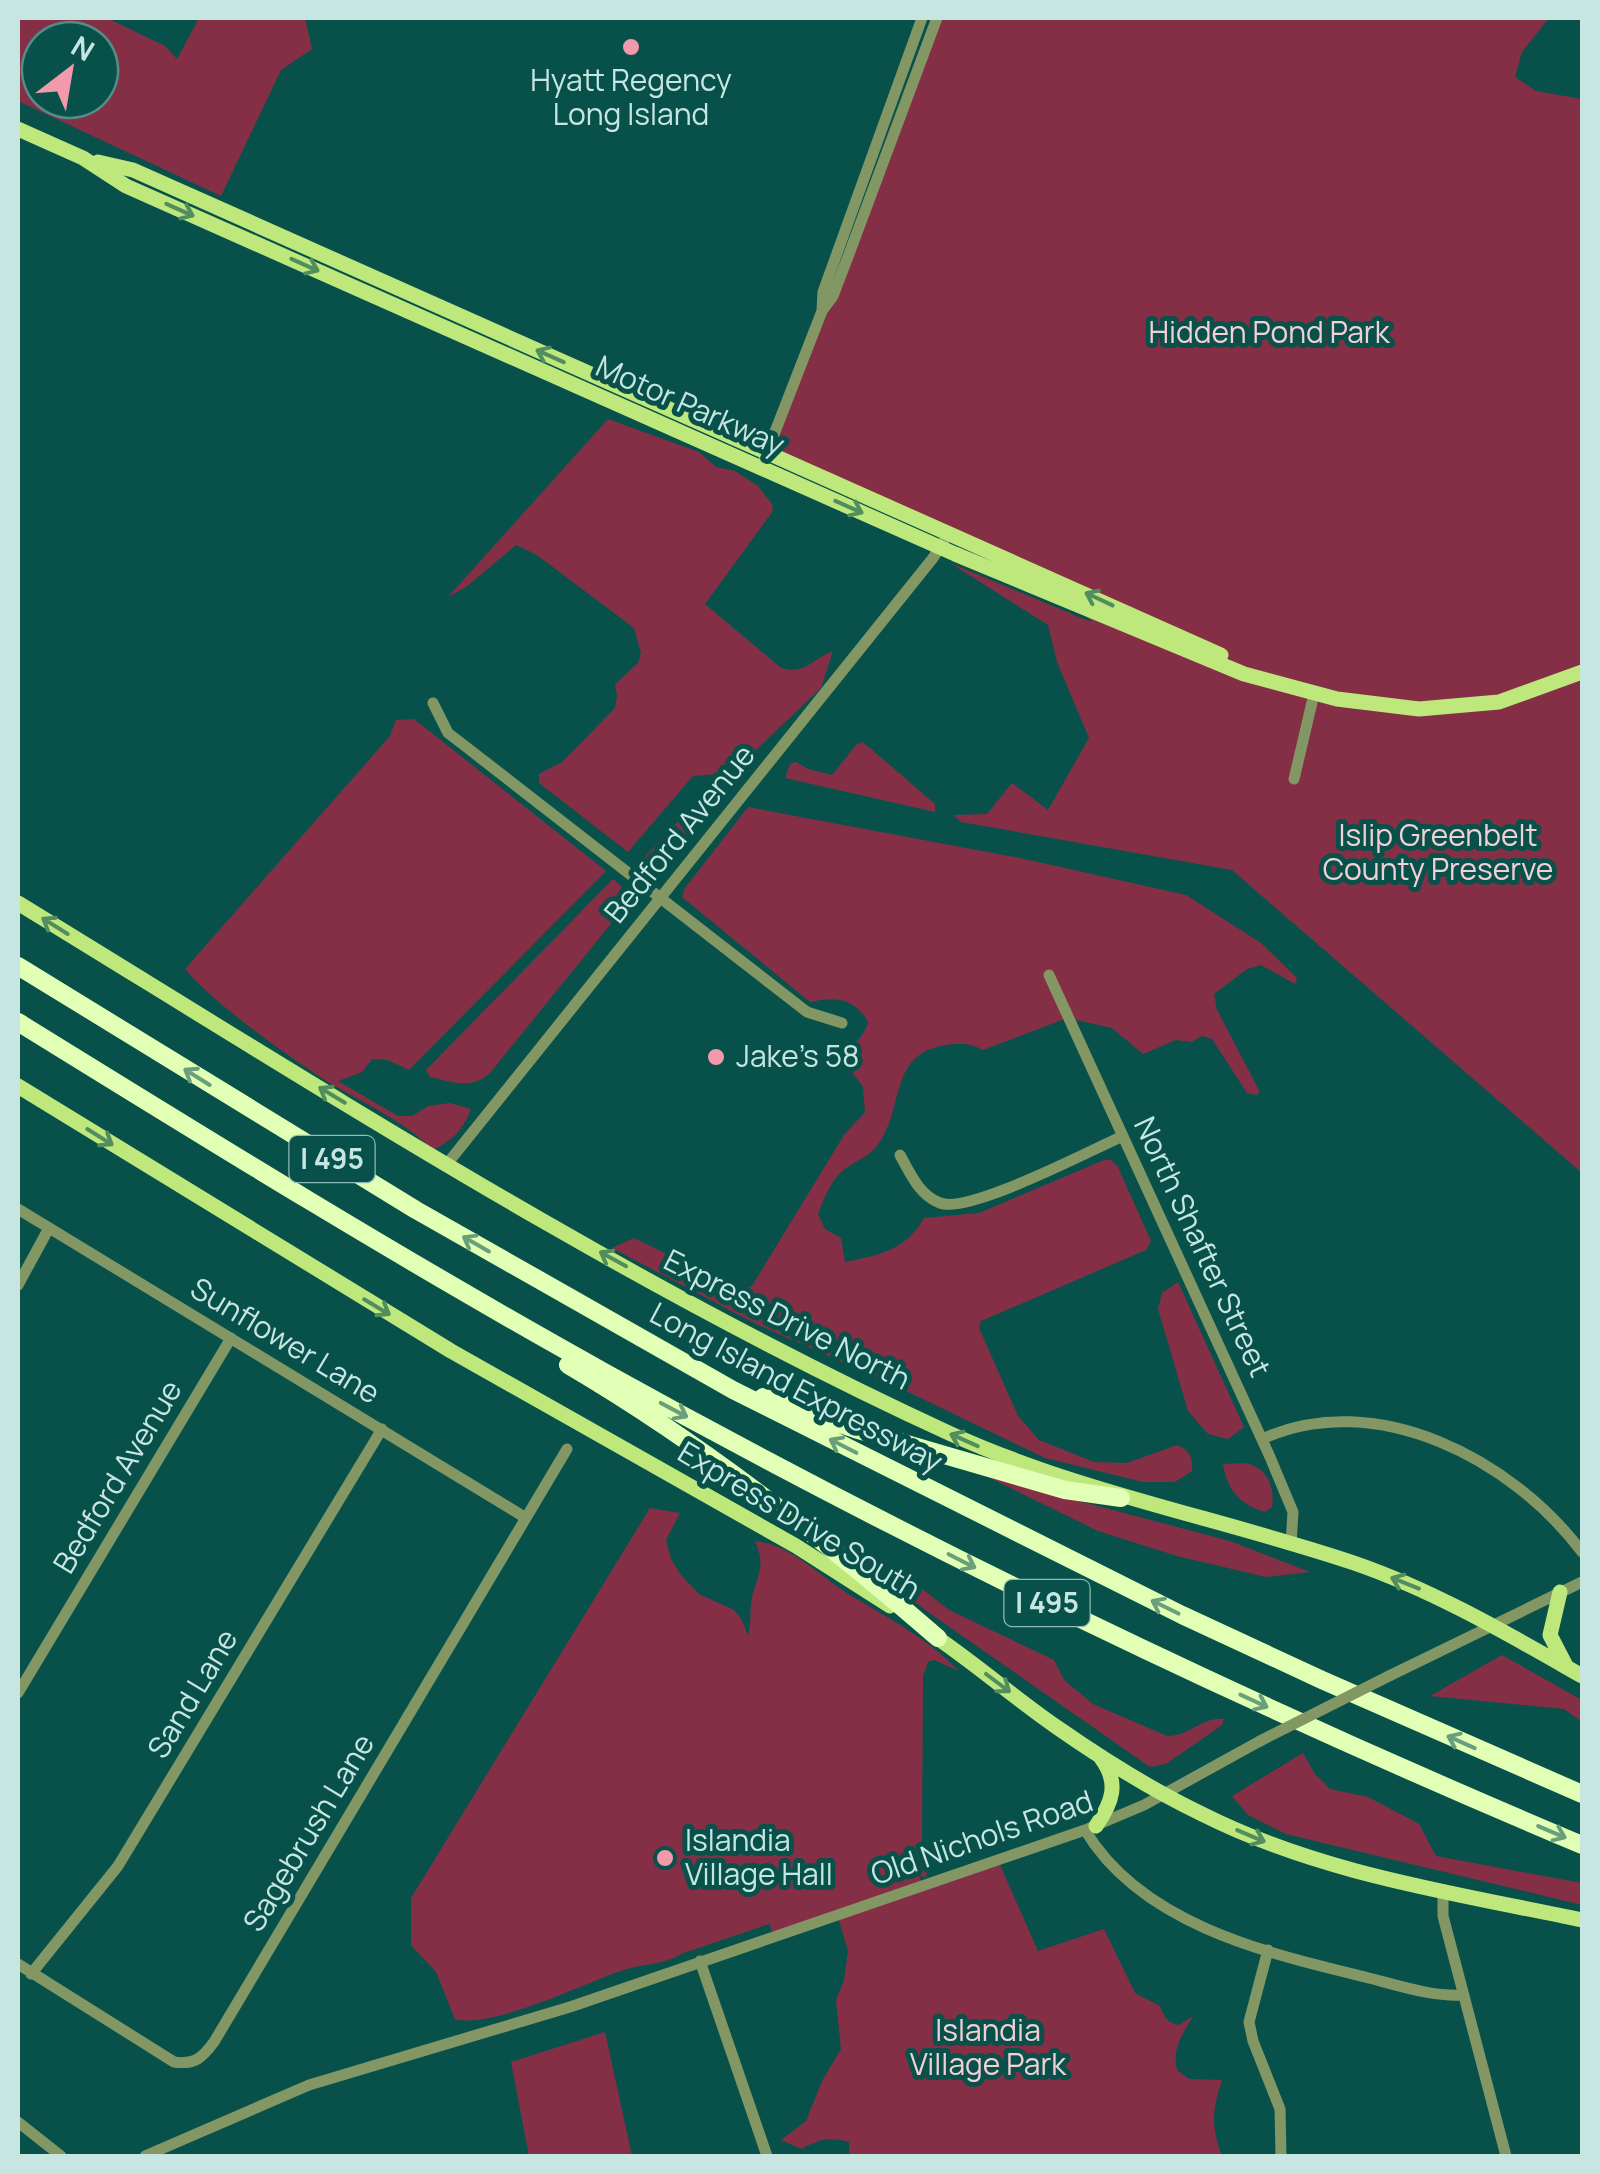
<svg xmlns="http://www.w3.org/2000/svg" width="1600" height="2174" font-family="Manrope,sans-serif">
<rect width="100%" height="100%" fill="#08514b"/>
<path fill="#852f47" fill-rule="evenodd" d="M 18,18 L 107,18 L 165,46 L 177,59 L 199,18 L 305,18 L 312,49 L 281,70 L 221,196 L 18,101 ZM 40,40 L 100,40 L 100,100 L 40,100 Z
M 937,18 L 1549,18 L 1522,52 L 1515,77 L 1536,91 L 1582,99 L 1582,1173 L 1232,870 L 961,822 L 953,815 L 987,814 L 1012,783 L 1048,810 L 1089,738 L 1057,662 L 1048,625 L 950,563 L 1091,622 L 1084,610 L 1276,683 L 1067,584 L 767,453 Z
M 608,419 L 699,452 L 716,467 L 735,471 L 758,486 L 772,504 L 773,511 L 705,604 L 781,668 C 806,675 812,659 833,651 L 821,688 L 738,767 L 728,773 L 693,776 L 628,852 L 539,783 L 539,774 L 562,762 L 615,708 L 617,696 L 615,684 L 638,663 L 641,653 L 634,628 L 537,555 L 516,545 L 466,587 L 448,597 Z
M 414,719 L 606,871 L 409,1070 L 388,1060 L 372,1059 L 362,1072 L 338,1081 L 398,1116 L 412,1116 L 428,1106 L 450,1103 L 471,1109 C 463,1130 453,1140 433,1150 C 404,1121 365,1104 330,1083 C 287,1056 218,1007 185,969 L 390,736 L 396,720 Z
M 863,742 L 935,804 L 935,812 L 785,778 L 790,764 L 796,762 L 808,769 L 832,775 L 857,744 Z
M 700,798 L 710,806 C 703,828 678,854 657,866 L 642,860 Z
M 748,807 L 1020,858 L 1186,895 L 1261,943 L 1297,978 L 1295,984 L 1261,965 L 1247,969 L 1214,994 L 1217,1010 L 1259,1090 L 1258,1095 L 1247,1093 L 1212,1039 L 1202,1036 L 1192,1042 L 1176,1040 L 1143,1054 L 1112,1028 L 1067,1018 L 983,1050 C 969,1043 960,1043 946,1045 C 887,1054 906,1108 877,1146 C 866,1159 852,1162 840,1173 C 830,1183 823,1201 818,1214 L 825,1229 L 841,1238 L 845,1262 C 880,1255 906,1250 924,1218 L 979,1213 L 1104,1160 L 1111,1160 L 1117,1165 L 1151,1241 L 1146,1250 L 981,1321 L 979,1328 L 1018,1416 L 1039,1440 L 1094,1462 L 1127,1463 L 1177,1445 C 1190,1451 1193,1457 1192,1471 L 1175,1482 L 1143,1482 L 1045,1458 L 898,1387 L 752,1322 L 612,1248 L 634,1238 L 739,1289 L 752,1286 L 844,1135 L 865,1112 L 863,1087 L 836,1050 C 853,1045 863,1040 868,1022 C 855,998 835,996 810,1002 L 682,897 L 685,888 Z
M 613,879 L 626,891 L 624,904 L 618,915 L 490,1073 C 471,1090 453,1082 430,1077 L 426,1070 Z
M 1178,1282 L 1244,1427 L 1228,1439 L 1208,1434 L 1188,1411 L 1158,1309 L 1162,1293 Z
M 1245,1463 C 1267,1467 1275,1487 1272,1507 L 1265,1512 C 1239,1504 1227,1489 1223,1464 Z
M 988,1477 L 1230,1541 L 1310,1572 L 1266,1577 L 1177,1556 L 1098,1531 Z
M 650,1508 L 680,1513 L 666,1540 L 671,1559 L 681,1575 L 699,1594 L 734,1610 L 742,1620 L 748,1636 C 751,1625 750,1615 751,1604 C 754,1580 768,1569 755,1541 C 792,1545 820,1577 850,1595 C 888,1618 927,1638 959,1671 L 934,1660 L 928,1662 L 923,1676 L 922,1842 L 930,1867 L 925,1878 L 919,1875 L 921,1881 L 996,1856 L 1038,1951 L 1104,1929 L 1135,1993 L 1160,2006 C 1164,2017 1167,2023 1179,2025 L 1193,2016 C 1182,2035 1172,2048 1177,2070 L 1189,2079 L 1222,2080 C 1212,2109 1211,2127 1222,2156 L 849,2156 L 849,2142 C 831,2137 818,2139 802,2149 L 781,2140 L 806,2121 L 822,2081 L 841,2049 L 836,2000 L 844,1980 L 848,1951 L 837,1914 L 774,1935 L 769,1924 L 681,1954 C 662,1966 642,1963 621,1971 C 582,1984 493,2029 455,2019 L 436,1972 L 411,1945 L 411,1898 Z
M 826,1532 L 912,1581 L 949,1610 L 1054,1660 L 1064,1680 L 1093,1704 L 1167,1736 C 1189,1737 1201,1717 1224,1719 L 1222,1725 L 1166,1764 L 1150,1767 L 928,1612 Z
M 1502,1655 L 1582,1700 L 1582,1722 L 1564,1709 L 1430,1696 Z
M 1303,1753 L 1315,1774 L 1330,1789 L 1368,1797 L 1419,1824 L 1436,1856 L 1582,1883 L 1582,1905 L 1286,1834 L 1248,1815 L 1232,1796 Z
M 605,2032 L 632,2156 L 529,2156 L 511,2062 Z"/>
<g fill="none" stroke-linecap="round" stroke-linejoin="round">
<path stroke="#839765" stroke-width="11" d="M 822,311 L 823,292 L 922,18
M 764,460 L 822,311 L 833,296 L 849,254 L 937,18
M 433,703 L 448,733 L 465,746 L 807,1012 L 842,1023
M 1294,779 L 1314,694
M 1049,975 L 1270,1457 L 1293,1512 L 1291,1544
M 900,1155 C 910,1173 919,1195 940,1203 C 969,1214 1089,1151 1123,1136
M 447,1164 L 933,558 L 944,541
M 18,1209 L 526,1518
M 18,1285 L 49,1228
M 1262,1439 C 1376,1387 1513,1460 1582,1552
M 1391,1675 L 1582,1582
M 18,1693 L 231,1338
M 1085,1830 C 1141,1924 1266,1953 1365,1977 C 1397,1985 1431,1997 1464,1995
M 1443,1892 L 1443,1916 L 1506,2156
M 1268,1950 L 1249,2022 L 1253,2041 L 1280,2109 L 1281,2156
M 700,1961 L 767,2156
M 18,1964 L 174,2062 C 195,2065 202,2058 214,2042 L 567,1449
M 31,1974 L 118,1866 L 382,1429
M 18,2122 L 61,2156
M 145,2156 L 309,2085 L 570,2007 L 1085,1830 L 1144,1805 L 1260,1741"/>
<path stroke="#bee77c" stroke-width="15" d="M 18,129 L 83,158 L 126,186 L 955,554 L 1244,674 L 1337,699 L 1419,709 L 1499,702 L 1582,672
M 98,162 L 133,170 L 1221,655
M 18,903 C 322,1089 626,1285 951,1434 C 1081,1493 1220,1518 1354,1563 C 1435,1591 1508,1634 1582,1676
M 18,1086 L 451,1351 L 796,1546 L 890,1606
M 1560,1592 L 1550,1635 L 1565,1664
M 930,1633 C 974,1662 1014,1698 1058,1728 C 1104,1760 1152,1790 1202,1814 C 1321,1874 1454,1893 1582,1920
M 1096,1826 C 1112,1803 1120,1783 1101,1758"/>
<path stroke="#e1ffb5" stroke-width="18" d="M 18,966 L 416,1210 L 733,1390 L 1182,1615 L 1322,1680 L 1582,1794
M 18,1022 C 212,1142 406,1262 606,1373 C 923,1549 1249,1705 1582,1845
M 568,1365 C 696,1440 826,1541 938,1638
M 763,1397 L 855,1429 L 1065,1490 L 1121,1498"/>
<path stroke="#839765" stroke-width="11" d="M 1260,1741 L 1391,1675"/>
</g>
<defs><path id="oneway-shaft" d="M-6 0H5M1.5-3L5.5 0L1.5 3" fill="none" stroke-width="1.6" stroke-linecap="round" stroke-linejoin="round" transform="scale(2.5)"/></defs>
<g stroke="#518d5f">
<use href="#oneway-shaft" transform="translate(180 210) rotate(24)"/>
<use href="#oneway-shaft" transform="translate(305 265) rotate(24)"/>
<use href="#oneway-shaft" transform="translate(550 356) rotate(-156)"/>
<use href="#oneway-shaft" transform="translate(849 507) rotate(24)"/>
<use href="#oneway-shaft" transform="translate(1099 599) rotate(-155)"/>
<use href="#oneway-shaft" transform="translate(55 926) rotate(-148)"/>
<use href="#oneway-shaft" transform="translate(332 1095) rotate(-149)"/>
<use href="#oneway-shaft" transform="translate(100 1137) rotate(32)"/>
<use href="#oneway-shaft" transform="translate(613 1259) rotate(-151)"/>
<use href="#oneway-shaft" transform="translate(377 1307) rotate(31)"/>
<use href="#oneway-shaft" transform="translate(964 1440) rotate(-156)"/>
<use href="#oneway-shaft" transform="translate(1405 1583) rotate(-158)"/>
<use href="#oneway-shaft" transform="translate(998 1683) rotate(37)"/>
<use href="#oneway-shaft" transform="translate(1251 1836) rotate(23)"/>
</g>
<g stroke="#6a9f7b">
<use href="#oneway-shaft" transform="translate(197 1077) rotate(-148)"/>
<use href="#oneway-shaft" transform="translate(476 1244) rotate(-150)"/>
<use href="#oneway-shaft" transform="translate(674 1410) rotate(28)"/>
<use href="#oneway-shaft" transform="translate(843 1446) rotate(-153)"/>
<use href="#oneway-shaft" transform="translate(962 1561) rotate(27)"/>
<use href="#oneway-shaft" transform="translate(1165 1607) rotate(-154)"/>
<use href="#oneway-shaft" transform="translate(1254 1701) rotate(25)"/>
<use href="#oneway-shaft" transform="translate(1461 1742) rotate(-156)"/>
<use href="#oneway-shaft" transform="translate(1552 1832) rotate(23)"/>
</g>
<g fill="#f29aac" stroke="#08514b" stroke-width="4">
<circle cx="631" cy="47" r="10"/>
<circle cx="716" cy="1057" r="10"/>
<circle cx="665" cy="1858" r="10"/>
</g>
<g text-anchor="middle" stroke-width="10" stroke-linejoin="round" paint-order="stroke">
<g fill="#08514b" stroke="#8eb9b4" stroke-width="2.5">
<rect x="289.5" y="1136" width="85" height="46" rx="8"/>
<rect x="1004.5" y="1580" width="85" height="46" rx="8"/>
</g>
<g font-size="28" font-weight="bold" fill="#c7e6e1">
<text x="332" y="1169">I 495</text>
<text x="1047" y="1613">I 495</text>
</g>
<g font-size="30" fill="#c7e6e1" stroke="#08514b" text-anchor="start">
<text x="631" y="91" text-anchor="middle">Hyatt Regency<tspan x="631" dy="34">Long Island</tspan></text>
<text x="736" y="1067">Jake's 58</text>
<text x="685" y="1851">Islandia<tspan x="685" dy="34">Village Hall</tspan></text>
</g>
<g font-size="30" fill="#f2d0d6" stroke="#08514b">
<text x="1269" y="343">Hidden Pond Park</text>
<text x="1438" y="846">Islip Greenbelt<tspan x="1438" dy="34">County Preserve</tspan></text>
<text x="988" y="2041">Islandia<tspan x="988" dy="34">Village Park</tspan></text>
</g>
<g font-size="30" fill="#c7e6e1" stroke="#08514b">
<text transform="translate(690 406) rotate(24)" y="10">Motor Parkway</text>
<text transform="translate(680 834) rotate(-51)" y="10">Bedford Avenue</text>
<text transform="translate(1202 1247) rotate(65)" y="10">North Shafter Street</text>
<text transform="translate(787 1320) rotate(27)" y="10">Express Drive North</text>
<text transform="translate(285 1341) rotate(31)" y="10">Sunflower Lane</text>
<text transform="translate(796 1388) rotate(28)" y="10">Long Island Expressway</text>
<text transform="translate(118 1477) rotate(-59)" y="10">Bedford Avenue</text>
<text transform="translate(799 1521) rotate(31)" y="10">Express Drive South</text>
<text transform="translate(193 1694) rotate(-59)" y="10">Sand Lane</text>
<text transform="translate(309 1833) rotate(-59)" y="10">Sagebrush Lane</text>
<text transform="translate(982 1838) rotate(-19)" y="10">Old Nichols Road</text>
</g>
</g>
<rect width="1600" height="2174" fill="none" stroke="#c7e6e1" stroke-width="40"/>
<g transform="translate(70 70) rotate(31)"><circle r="48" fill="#08514b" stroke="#548d87" stroke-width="2.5"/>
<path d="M0-8L18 38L0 25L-18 38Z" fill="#f29aac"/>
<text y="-15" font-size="28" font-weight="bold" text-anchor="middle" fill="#c7e6e1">N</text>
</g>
</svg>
